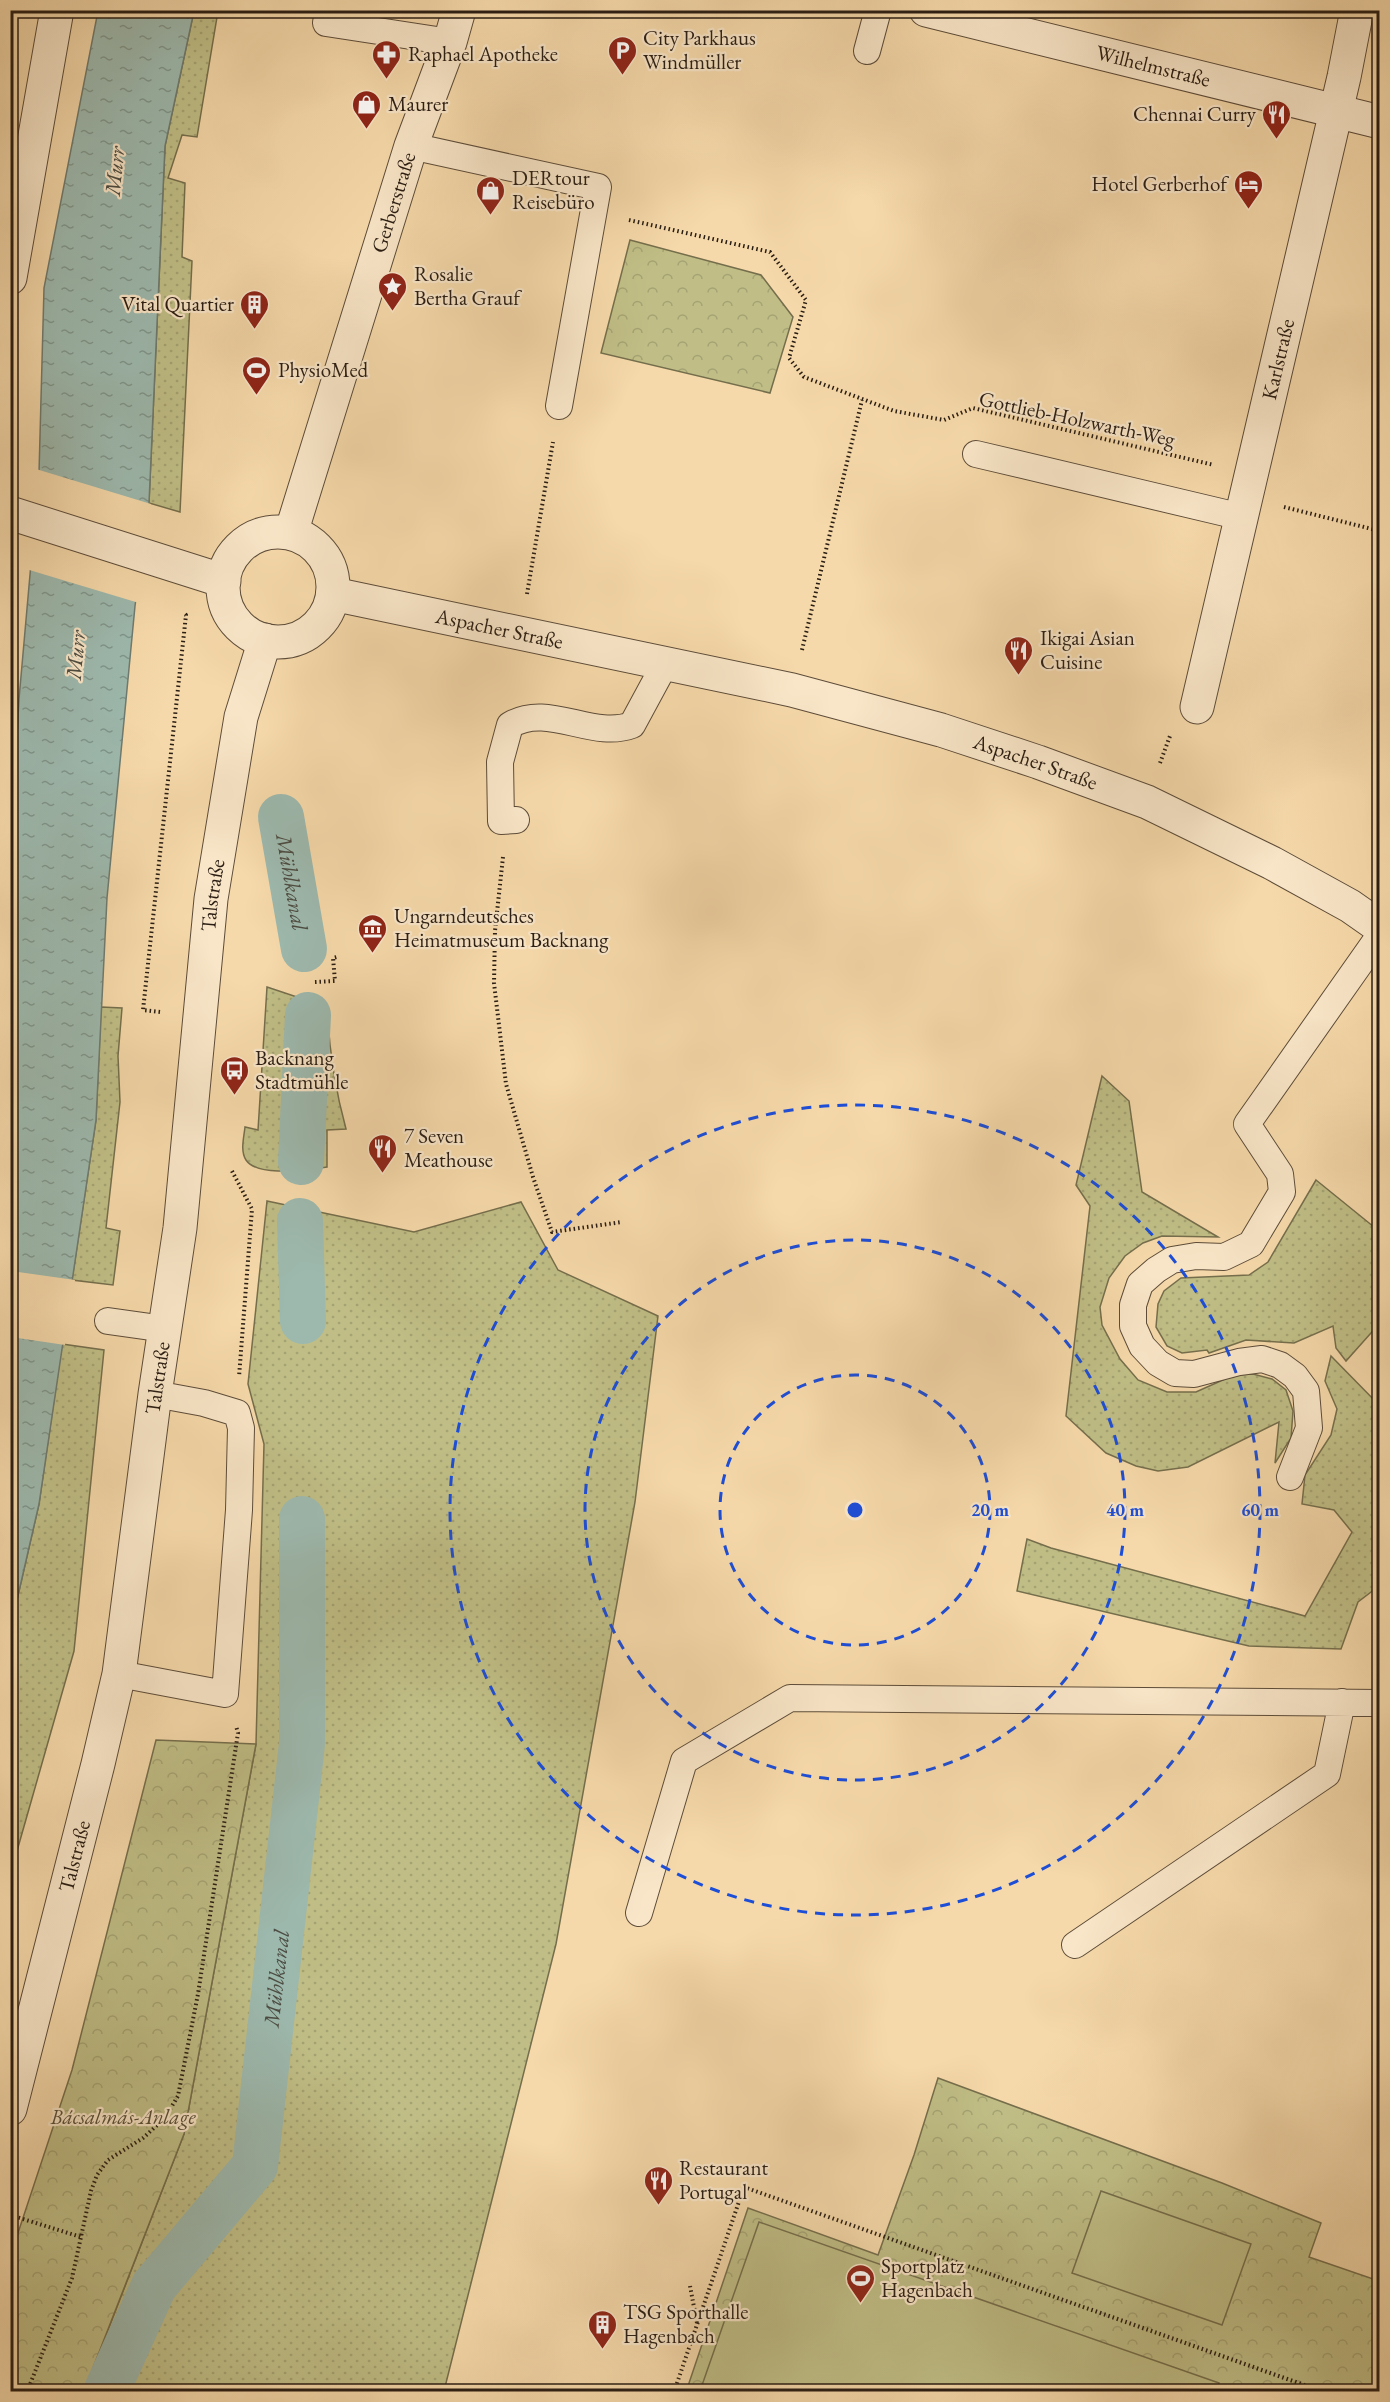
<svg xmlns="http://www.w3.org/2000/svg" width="1390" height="2402" font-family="'EB Garamond',serif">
<defs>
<pattern id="grass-dots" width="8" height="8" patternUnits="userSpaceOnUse" patternTransform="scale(1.5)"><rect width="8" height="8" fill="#c0be86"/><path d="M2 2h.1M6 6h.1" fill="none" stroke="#a5a373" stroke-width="1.8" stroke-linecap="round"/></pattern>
<pattern id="park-crowns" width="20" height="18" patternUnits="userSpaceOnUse" patternTransform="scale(1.5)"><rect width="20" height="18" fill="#c0be86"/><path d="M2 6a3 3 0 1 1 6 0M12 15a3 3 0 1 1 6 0" fill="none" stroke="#a5a373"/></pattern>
<pattern id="water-ripples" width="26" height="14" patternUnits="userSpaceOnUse" patternTransform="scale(1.5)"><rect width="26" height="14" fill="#9db9ae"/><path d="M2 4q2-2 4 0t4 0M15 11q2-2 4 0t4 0" fill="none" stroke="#80968c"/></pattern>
</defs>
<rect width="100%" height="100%" fill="#f6d9aa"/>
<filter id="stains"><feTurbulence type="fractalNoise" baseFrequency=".00333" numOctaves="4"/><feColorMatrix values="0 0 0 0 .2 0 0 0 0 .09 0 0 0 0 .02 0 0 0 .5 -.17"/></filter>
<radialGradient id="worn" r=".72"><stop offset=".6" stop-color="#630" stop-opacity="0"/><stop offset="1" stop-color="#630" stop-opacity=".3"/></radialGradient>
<path fill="url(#grass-dots)" stroke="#756e4c" stroke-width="1.5" d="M 194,11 L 218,11 L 197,137 L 182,135 L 168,178 L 185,183 L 182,257 L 192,261 L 180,512 L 149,503 L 165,146 Z
M 267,987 L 327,1007 C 329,1048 335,1089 346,1129 L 327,1130 L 327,1167 C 308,1169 258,1178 246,1160 C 240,1151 244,1137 245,1127 L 258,1130 Z
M 101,1007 L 122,1008 L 118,1056 L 120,1102 L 106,1228 L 120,1231 L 113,1285 L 72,1280 L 96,1120 Z
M 1102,1076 L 1129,1101 L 1142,1192 L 1218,1237 L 1162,1236 L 1143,1243 L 1125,1256 L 1109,1278 L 1100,1307 L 1102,1325 L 1120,1359 L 1138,1380 L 1167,1392 L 1196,1392 L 1234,1375 L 1253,1374 L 1272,1379 L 1286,1390 L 1293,1411 L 1291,1438 L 1275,1463 L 1279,1422 L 1188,1467 L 1158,1471 L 1136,1466 L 1106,1453 L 1066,1416 L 1090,1206 L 1076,1185 Z
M 1316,1180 L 1374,1227 L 1379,1220 L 1379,1324 L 1346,1361 L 1336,1348 L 1333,1326 L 1294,1343 L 1246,1340 L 1209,1353 L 1207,1350 L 1182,1353 L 1167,1346 L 1156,1327 L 1158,1304 L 1164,1291 L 1181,1278 L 1249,1275 L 1268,1262 Z
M 267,1201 L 414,1232 L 521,1202 L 558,1270 L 658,1316 L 635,1502 L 556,1944 L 444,2391 L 84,2392 L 184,2134 L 256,1744 L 264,1444 L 248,1384 Z
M 62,1344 L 104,1350 L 74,1651 L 11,1872 L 11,1626 L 39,1504 Z
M 1331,1356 L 1380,1406 L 1379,1586 L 1358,1602 L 1341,1649 L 1249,1646 L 1017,1591 L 1027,1539 L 1051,1548 L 1305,1616 L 1352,1532 L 1334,1510 L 1302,1504 L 1305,1475 L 1331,1435 L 1337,1409 L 1325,1381 Z"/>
<path fill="url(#park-crowns)" stroke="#756e4c" stroke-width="1.5" d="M 630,240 L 761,275 L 793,317 L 770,393 L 601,353 Z
M 156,1740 L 256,1744 L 184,2134 L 84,2391 L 11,2391 L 11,2254 L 72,2070 Z
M 938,2078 L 1222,2183 L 1321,2223 L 1309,2257 L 1379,2281 L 1379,2391 L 686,2392 L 748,2208 L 878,2255 L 914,2155 Z"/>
<path fill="#c0be86" stroke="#756e4c" stroke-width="1.5" d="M 1101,2191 L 1251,2244 L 1222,2325 L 1072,2273 Z
M 759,2222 L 1219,2383 L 1216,2391 L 700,2391 Z"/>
<path fill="url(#water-ripples)" stroke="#6f7b70" stroke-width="1.5" d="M 98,11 L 194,11 L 165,146 L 149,503 L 135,606 L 107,898 L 96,1120 L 39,1504 L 11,1626 L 10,867 L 19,699 L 39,473 L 44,288 Z"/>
<path fill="#f6d9aa" d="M 36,469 L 151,504 L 139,603 L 26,569 Z
M 11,1271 L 75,1280 L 65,1345 L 11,1337 Z"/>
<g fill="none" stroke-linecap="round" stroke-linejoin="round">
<g stroke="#9db9ae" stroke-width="46">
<path id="s1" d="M 281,817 L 304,949"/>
<path d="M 301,1162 L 308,1015"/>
<path d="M 300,1221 L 303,1321"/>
<path id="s2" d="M 106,2392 L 154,2286 L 255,2166 L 302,1744 L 302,1519"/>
</g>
<defs>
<path id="service" d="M 327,17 L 326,23 L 450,42
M 867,51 L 878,10
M 411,146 L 598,187 L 559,406
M 976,454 L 1242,517
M 516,820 L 501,821 L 500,762 L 510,725 C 548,702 592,740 632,725 L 665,664
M 108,1321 L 165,1329
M 1290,1477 L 1309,1428 L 1306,1391 L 1295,1376 L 1280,1365 L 1262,1359 L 1239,1362 L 1194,1374 L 1175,1373 L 1158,1363 L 1142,1346 L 1133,1326 L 1133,1305 L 1140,1284 L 1156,1270 L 1172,1260 L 1196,1256 L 1224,1257 L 1251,1244 L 1282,1192 L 1280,1174 L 1247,1124 L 1380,935
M 119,1674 L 225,1694 L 239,1510 L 241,1428 L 237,1413 L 204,1403 L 155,1394
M 639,1913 L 684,1761 L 790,1698 L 1380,1703
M 1075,1945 L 1327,1774 L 1342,1702"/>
<g id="minor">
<path id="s3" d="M 926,10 L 1380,122"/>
<path d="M 10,278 L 57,10"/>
<path d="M 10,513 L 224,581"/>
<path id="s4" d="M 291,533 L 411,146 L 450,42 L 459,10"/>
<path id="s5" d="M 1197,707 L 1344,77 L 1357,10"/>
</g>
<g id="tertiary">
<circle cx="278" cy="587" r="55"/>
<path id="s6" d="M 333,594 L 792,690 L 941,730 L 1038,762 L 1147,802 L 1272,863 L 1350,906 L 1380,927"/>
<path id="s7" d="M 10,2109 L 98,1764 L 119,1674 L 155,1394 L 180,1228 L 211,899 L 241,717 L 265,640"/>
</g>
</defs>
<use href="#service" stroke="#5d4c39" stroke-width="28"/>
<use href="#minor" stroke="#5d4c39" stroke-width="35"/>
<use href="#tertiary" stroke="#5d4c39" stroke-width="35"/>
<path stroke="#2a1d13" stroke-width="4" stroke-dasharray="1.5 3" stroke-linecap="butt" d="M 629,220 L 770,252 L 806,300 L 789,358 L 804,377 L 894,411 L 944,420 L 973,408 L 1214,465
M 1284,507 L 1380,531
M 527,594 L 553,442
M 802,650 L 862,400
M 1160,763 L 1170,736
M 503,857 L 495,931 L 494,983 L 506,1084 L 533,1177 L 552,1232 L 622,1222
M 315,982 L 335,981 L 333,958 L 337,957
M 160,1012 L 143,1010 L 186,615 L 183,613
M 232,1171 L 252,1209 L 239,1377
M 10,2215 L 81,2237
M 690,2286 L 697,2323
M 27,2392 L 72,2278 L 91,2191 L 97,2175 L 108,2160 L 143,2138 L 164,2119 L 178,2096 L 198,1994 L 238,1733 L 236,1726
M 674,2392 L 744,2187 L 1324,2392"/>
<use href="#service" stroke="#f9e6c8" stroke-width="26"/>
<use href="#minor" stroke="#f9e6c8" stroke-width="33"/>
<use href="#tertiary" stroke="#f9e6c8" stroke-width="33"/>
</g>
<g fill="none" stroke="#1d4ed8" stroke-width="3" stroke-dasharray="10 8">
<circle cx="855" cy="1510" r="135"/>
<circle cx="855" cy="1510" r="270"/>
<circle cx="855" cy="1510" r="405"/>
</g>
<defs>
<symbol id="parking-pin" viewBox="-11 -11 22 30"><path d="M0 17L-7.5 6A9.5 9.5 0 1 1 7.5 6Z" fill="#8f2418" stroke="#f9e6c8"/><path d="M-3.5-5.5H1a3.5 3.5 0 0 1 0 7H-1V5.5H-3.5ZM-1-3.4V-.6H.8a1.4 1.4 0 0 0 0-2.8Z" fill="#fff"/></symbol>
<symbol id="pharmacy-pin" viewBox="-11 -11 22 30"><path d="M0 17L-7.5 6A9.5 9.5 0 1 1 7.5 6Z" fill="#8f2418" stroke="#f9e6c8"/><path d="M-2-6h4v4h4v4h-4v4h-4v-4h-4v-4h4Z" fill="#fff"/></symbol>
<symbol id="shop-pin" viewBox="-11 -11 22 30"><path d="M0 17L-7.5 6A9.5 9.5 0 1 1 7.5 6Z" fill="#8f2418" stroke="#f9e6c8"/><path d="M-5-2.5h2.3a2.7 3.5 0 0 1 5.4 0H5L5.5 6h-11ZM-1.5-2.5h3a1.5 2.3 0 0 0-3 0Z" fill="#fff"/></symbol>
<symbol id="restaurant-pin" viewBox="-11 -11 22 30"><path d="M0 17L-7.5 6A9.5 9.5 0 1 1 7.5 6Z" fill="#8f2418" stroke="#f9e6c8"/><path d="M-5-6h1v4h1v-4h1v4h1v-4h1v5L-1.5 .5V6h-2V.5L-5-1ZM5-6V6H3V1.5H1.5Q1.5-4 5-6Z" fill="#fff"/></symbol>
<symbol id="hotel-pin" viewBox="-11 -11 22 30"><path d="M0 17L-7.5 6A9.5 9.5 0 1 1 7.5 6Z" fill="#8f2418" stroke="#f9e6c8"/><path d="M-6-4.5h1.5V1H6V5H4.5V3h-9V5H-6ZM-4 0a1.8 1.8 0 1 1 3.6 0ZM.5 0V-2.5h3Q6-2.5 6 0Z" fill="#fff"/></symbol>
<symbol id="sight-pin" viewBox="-11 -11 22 30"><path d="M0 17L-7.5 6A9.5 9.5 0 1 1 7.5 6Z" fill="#8f2418" stroke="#f9e6c8"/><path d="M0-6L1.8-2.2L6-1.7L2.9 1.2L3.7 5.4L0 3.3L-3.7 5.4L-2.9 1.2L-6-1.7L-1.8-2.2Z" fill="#fff"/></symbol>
<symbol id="building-pin" viewBox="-11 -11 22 30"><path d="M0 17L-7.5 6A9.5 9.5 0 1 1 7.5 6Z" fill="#8f2418" stroke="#f9e6c8"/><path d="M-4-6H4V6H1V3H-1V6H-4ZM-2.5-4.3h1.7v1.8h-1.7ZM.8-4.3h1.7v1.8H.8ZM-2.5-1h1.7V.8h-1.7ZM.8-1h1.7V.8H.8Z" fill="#fff"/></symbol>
<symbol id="stadium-pin" viewBox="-11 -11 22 30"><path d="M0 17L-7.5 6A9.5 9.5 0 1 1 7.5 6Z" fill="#8f2418" stroke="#f9e6c8"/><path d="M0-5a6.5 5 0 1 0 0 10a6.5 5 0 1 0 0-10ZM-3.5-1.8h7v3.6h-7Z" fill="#fff"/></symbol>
<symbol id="museum-pin" viewBox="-11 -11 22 30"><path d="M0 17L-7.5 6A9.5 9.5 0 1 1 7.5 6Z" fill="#8f2418" stroke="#f9e6c8"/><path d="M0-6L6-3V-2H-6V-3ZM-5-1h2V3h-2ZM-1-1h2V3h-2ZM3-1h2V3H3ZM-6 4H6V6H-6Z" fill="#fff"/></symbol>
<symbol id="bus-pin" viewBox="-11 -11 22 30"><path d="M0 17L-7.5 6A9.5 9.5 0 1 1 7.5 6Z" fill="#8f2418" stroke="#f9e6c8"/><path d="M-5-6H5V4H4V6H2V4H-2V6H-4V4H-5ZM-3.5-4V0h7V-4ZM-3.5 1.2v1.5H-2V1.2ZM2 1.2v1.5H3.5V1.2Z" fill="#fff"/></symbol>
</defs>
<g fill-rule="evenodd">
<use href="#parking-pin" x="606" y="34" width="33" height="45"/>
<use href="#pharmacy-pin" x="370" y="38" width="33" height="45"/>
<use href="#shop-pin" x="350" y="88" width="33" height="45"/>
<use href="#restaurant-pin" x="1260" y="98" width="33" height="45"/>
<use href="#hotel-pin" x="1232" y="168" width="33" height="45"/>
<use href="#shop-pin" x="474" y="174" width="33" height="45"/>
<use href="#sight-pin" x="376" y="270" width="33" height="45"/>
<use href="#building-pin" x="238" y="288" width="33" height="45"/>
<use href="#stadium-pin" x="240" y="354" width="33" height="45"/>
<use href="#restaurant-pin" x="1002" y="634" width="33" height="45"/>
<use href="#museum-pin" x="356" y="912" width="33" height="45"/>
<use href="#bus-pin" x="218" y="1054" width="33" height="45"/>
<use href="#restaurant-pin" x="366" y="1132" width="33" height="45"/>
<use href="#restaurant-pin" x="642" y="2164" width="33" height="45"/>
<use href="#stadium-pin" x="844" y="2262" width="33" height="45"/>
<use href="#building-pin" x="586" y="2308" width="33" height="45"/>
</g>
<g text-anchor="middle" stroke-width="4.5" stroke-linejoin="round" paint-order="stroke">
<g font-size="21" fill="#2a1d13" stroke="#f9e6c8" text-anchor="start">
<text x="643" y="45">City Parkhaus<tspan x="643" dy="24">Windmüller</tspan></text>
<text x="408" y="61">Raphael Apotheke</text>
<text x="388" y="111">Maurer</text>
<text x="1256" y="121" text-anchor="end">Chennai Curry</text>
<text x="512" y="185">DERtour<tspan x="512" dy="24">Reisebüro</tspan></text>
<text x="1227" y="191" text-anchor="end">Hotel Gerberhof</text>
<text x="414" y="281">Rosalie<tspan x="414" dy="24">Bertha Grauf</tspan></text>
<text x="234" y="311" text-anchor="end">Vital Quartier</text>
<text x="278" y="377">PhysioMed</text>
<text x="1040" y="645">Ikigai Asian<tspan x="1040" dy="24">Cuisine</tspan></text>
<text x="394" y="923">Ungarndeutsches<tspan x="394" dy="24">Heimatmuseum Backnang</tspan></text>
<text x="255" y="1065">Backnang<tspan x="255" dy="24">Stadtmühle</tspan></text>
<text x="404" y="1143">7 Seven<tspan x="404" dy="24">Meathouse</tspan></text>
<text x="679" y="2175">Restaurant<tspan x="679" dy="24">Portugal</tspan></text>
<text x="881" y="2273">Sportplatz<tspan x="881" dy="24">Hagenbach</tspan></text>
<text x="623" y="2319">TSG Sporthalle<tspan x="623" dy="24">Hagenbach</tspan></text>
</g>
<g font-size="21" fill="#2a1d13" stroke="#f9e6c8">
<text dy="7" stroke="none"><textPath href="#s3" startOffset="234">Wilhelmstraße</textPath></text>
<text dy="7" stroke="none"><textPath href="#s4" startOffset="346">Gerberstraße</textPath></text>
<text dy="7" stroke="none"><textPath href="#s5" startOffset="357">Karlstraße</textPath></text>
<text transform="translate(1077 419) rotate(12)" y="7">Gottlieb-Holzwarth-Weg</text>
<text dy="7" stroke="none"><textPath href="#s6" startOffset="170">Aspacher Straße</textPath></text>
<text dy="7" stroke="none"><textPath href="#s6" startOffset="723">Aspacher Straße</textPath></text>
<text dy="7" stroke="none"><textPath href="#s7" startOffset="1233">Talstraße</textPath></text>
<text dy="7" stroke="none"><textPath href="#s7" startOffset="747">Talstraße</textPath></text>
<text dy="7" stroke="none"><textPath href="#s7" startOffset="261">Talstraße</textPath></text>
</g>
<g font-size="21" font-style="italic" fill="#574d36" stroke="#f9e6c8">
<text x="123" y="2124">Bácsalmás-Anlage</text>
</g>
<g font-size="22" font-style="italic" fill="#4c4c42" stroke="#f9e6c8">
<text transform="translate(114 171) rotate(-85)" y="8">Murr</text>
<text transform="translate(75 655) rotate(-85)" y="8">Murr</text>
<text dy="8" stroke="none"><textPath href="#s1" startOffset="66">Mühlkanal</textPath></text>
<text dy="8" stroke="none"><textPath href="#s2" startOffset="462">Mühlkanal</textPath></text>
</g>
</g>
<circle cx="855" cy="1510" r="9" fill="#1d4ed8" stroke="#f9e6c8" stroke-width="3"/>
<g font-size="18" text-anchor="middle" font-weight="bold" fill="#1d4ed8" stroke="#f9e6c8" stroke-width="4.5" stroke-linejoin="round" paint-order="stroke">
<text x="990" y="1516">20 m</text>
<text x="1125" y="1516">40 m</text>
<text x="1260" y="1516">60 m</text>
</g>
<rect width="1390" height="2402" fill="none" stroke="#f6d9aa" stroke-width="36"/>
<rect x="12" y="12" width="1366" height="2378" fill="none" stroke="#2a1d13" stroke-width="3"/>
<rect x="18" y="18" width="1354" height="2366" fill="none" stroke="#2a1d13" stroke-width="1.5"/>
<rect width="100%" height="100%" filter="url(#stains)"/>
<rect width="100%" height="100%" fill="url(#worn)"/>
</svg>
